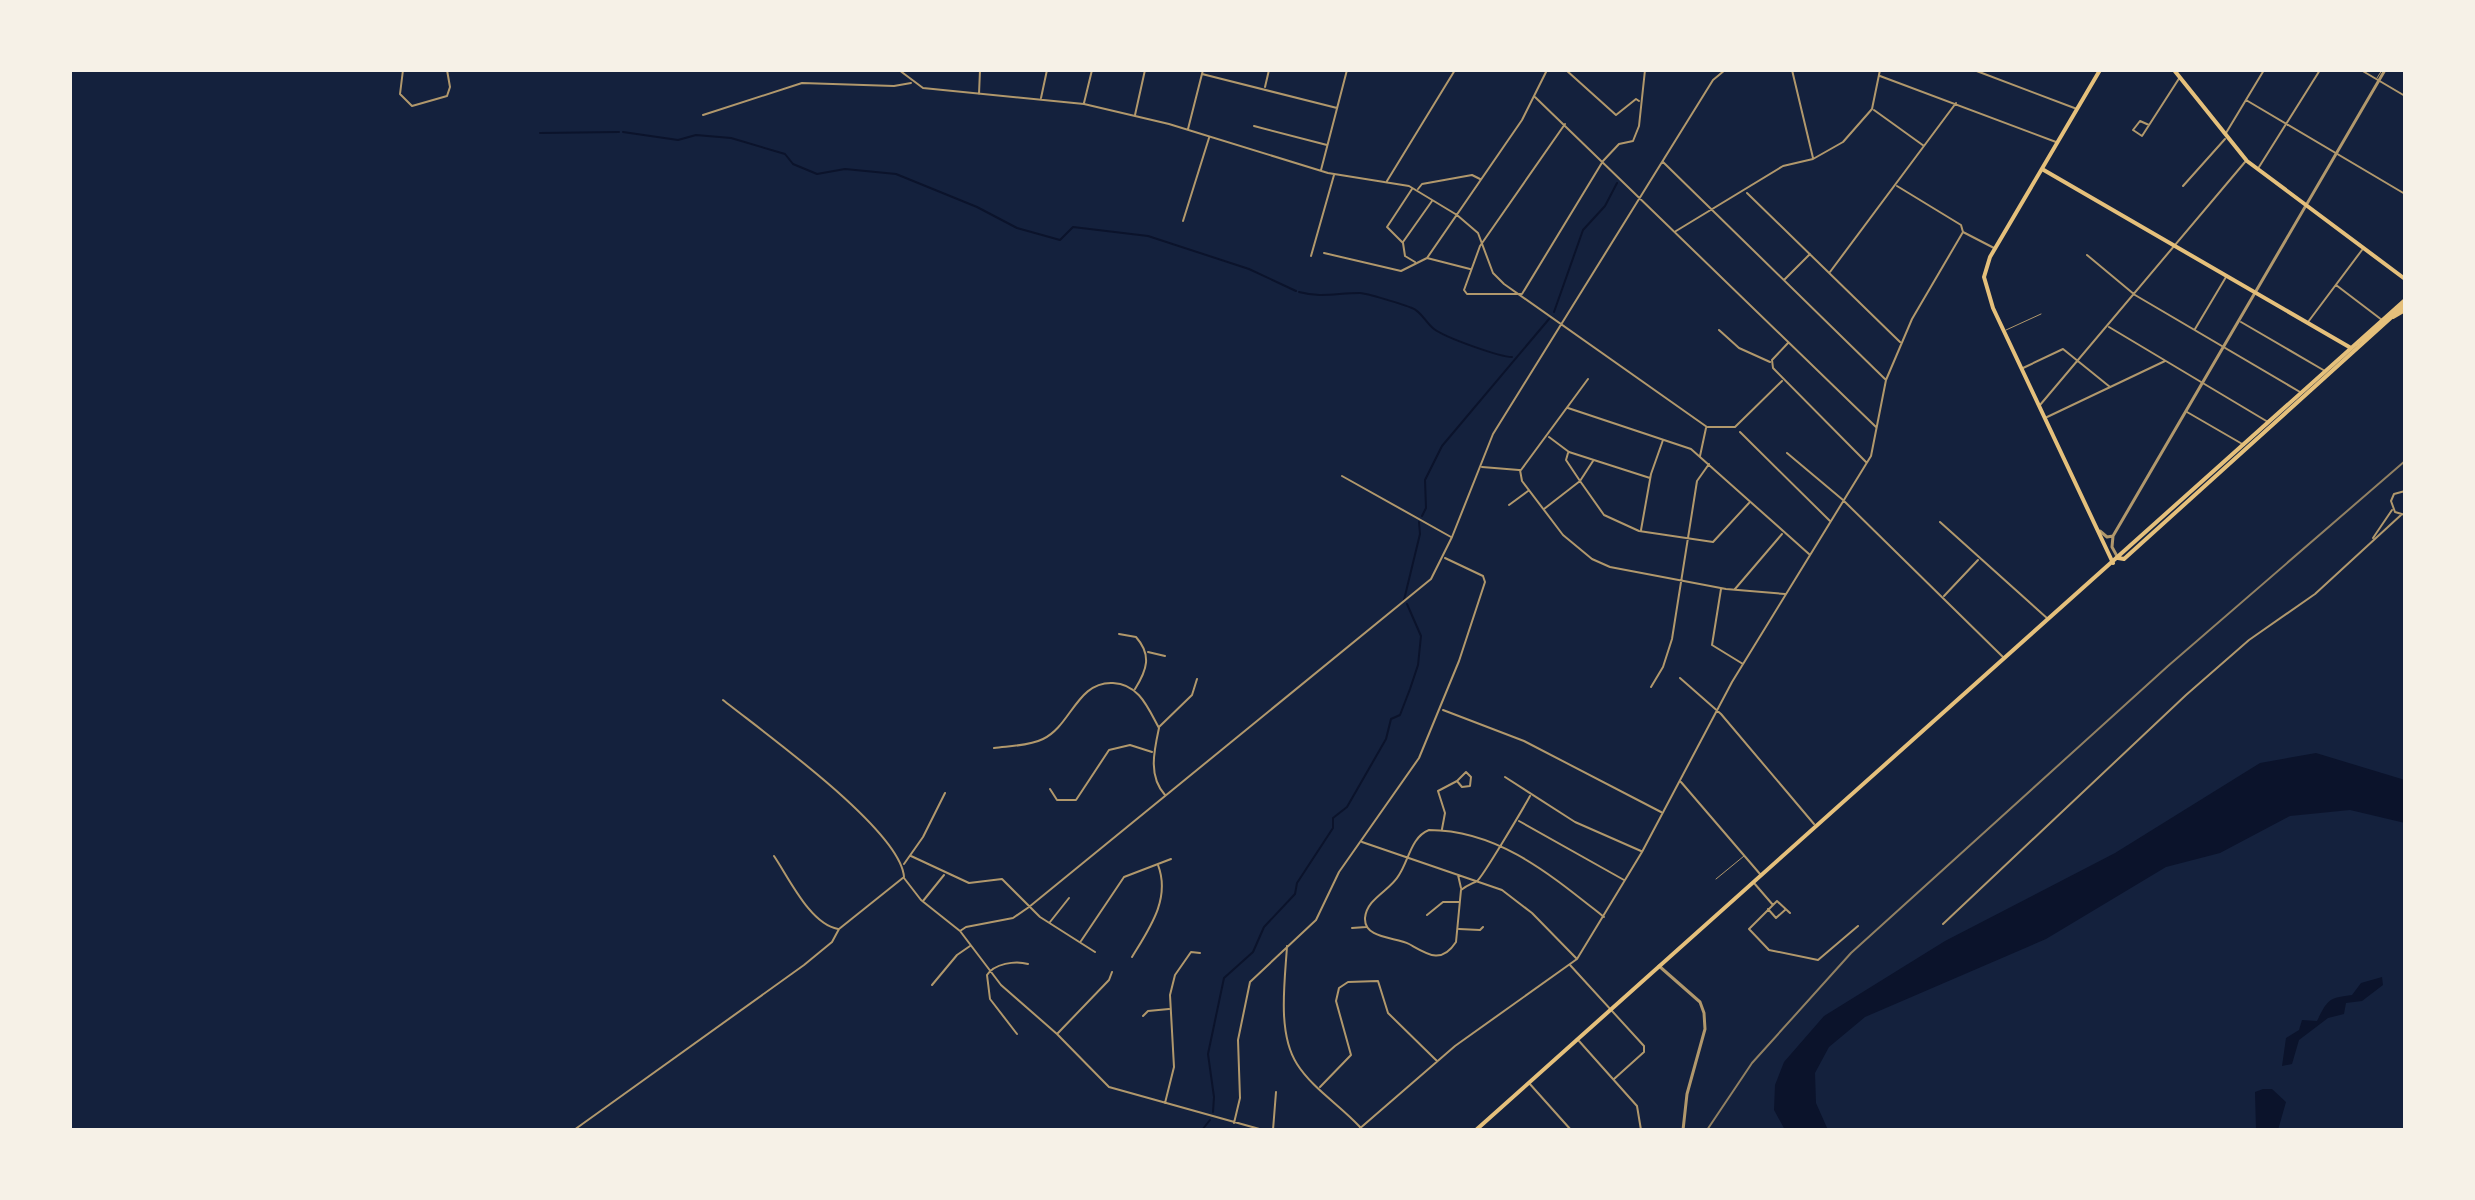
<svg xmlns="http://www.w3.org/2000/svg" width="2475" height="1200" font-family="Cabin,sans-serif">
<rect width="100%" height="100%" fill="#14213d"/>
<path fill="#0b132b" d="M 2316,753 L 2405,780 L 2405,823 L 2350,810 L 2290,816 L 2220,853 L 2166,867 L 2046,939 L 1865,1017 L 1829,1047 L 1815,1073 L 1816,1103 L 1828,1130 L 1785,1130 L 1774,1110 L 1775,1085 L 1784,1062 L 1824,1016 L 1945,941 L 2115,853 L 2260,763 Z
M 2382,977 L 2383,985 L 2362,1001 L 2346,1003 L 2344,1014 L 2328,1018 L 2299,1040 L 2292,1064 L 2282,1066 L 2286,1038 L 2299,1030 L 2302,1020 L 2317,1021 C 2328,998 2330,998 2352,995 L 2361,983 Z
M 2263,1089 L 2272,1089 L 2286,1102 L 2278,1130 L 2256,1130 L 2255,1092 Z"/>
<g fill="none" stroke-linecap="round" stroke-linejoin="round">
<path stroke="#0b132b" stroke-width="2" d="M 623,132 L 678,140 L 696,135 L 731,138 L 785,154 L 793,164 L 817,174 L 845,169 L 896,174 L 977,207 L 1017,228 L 1060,240 L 1073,227 L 1148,236 L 1249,269 L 1296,291
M 540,133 L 619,132
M 1299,292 C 1321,298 1337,293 1360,293 C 1366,293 1405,305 1412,308 C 1421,311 1426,323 1434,329 C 1446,338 1500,357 1512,357
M 1554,312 L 1583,230 L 1605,206 L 1617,183
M 1422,516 L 1426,508 L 1425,480 L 1442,446 L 1549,319
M 1404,600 L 1420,534 L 1419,522
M 1213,1112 L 1214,1097 L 1208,1054 L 1224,978 L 1253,952 L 1264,927 L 1295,894 L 1297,883 L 1333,828 L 1333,818 L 1347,807 L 1386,739 L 1391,719 L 1400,715 L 1410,689 L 1418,665 L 1421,636 L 1407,604
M 1202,1130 L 1210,1120"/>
<path stroke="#b1986c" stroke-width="1" d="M 2377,78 L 2382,70
M 2006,330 L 2041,314
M 1716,879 L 1744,856"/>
<path stroke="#b1986c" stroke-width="2" d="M 403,70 L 400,94 L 412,106 L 447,96 L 450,87 L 447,70
M 899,70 L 923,88 L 1084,104 L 1169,124 L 1328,173 L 1409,186 L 1457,215 L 1478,233 L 1493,273 L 1504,284 L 1707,427
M 1566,70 L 1616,115 L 1636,99 L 1639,101
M 1792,70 L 1813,158
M 1974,70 L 2077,109
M 2361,70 L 2405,96
M 1202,74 L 1337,108
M 1880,76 L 2056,142
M 1265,87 L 1269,70
M 979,94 L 980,70
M 1535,97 L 1876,427
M 1041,98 L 1047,70
M 2246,100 L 2405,194
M 1084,103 L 1092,70
M 1874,110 L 1924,146
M 703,115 L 802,83 L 894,86 L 911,83
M 1135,115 L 1145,70
M 1565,124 L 1480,246 L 1464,290 L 1467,294 L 1522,294 L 1603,161 L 1619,144 L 1633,141 L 1639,126 L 1645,70
M 2149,125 L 2140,121 L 2133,130 L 2142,136 L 2180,77
M 1254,126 L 1327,145
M 1188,129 L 1203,70
M 2226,133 L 2264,70
M 1663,162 L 1886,380
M 2259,167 L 2320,70
M 1321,170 L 1347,70
M 1387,181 L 1455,70
M 1897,186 L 1961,225 L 1963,232 L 1994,248
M 2183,186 L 2225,139
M 1412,189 L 1387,227 L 1403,243 L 1405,256 L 1415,262
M 1418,189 L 1422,184 L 1472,175 L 1480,179
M 1747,193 L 1900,342
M 1183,221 L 1209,138
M 1676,231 L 1783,166 L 1813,159 L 1843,142 L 1872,109 L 1880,70
M 1403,242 L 1432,201
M 1324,253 L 1401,271 L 1427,258 L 1470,269
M 2087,255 L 2135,295 L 2300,392
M 1311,256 L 1334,175
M 1427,258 L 1522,120 L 1547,70
M 1830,272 L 1956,103
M 1784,280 L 1810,254
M 2336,285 L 2382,320
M 2241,322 L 2325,371
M 2308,322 L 2362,250
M 2109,327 L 2268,422
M 2195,329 L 2226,277
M 1719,330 L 1739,348 L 1770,362
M 1788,343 L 1772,360 L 1773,368 L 1866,462
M 2023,368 L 2063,349 L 2110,387
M 2040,405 L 2245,162
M 1568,408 L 1691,449 L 1809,554
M 2187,412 L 2244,445
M 2045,418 L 2165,361
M 1708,427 L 1735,427 L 1782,381
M 1740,432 L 1830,521
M 1549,437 L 1569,452 L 1650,478
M 1568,453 L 1566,460 L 1580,481 L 1593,461
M 1787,453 L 1843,500 L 2004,658
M 1700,456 L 1706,428
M 1482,467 L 1519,470
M 1520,470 L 1522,481 L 1563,535 L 1592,559 L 1610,567 L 1726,589 L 1785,594
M 1521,470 L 1588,379
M 1342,476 L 1451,537
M 2405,491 L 2394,494 L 2391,501 L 2395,512 L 2405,515
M 1509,505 L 1528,491
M 1544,509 L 1580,481 L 1604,515 L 1639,531 L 1713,542 L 1749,503
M 1940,522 L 2048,619
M 1641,530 L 1651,474 L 1663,440
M 2373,538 L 2392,510
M 1721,589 L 1712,645 L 1743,664
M 1735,589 L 1782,534
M 1944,596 L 1978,560
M 1119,634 L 1136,637 C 1152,655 1147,670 1135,689
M 1148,652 L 1165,656
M 1680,678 L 1721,714 L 1814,824
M 1651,687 L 1663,667 L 1672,639 L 1697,481 L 1709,464
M 1443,710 L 1524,741 L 1661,812
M 1159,727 L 1192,695 L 1197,679
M 994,748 C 1009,746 1029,746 1043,739 C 1071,726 1077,681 1113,683 C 1139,684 1148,708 1159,728 C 1154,751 1148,776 1165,795
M 1505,777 L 1575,822 L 1641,851
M 1681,782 L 1760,874
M 1050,789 L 1057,800 L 1076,800 L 1109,750 L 1130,745 L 1152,752
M 1530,796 C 1524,807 1482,878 1477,881 C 1471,884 1467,885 1461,890 L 1456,942 C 1441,965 1427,954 1409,944 C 1396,937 1364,939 1365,918 C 1367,898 1390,891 1399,875 C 1409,860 1411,837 1429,830 C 1499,830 1552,876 1604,917
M 1519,821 L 1624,880
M 1442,829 L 1445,813 L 1438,791 L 1457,781 L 1462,787 L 1470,786 L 1471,777 L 1466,772 L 1457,781
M 1362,842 L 1502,890 L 1532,913 L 1576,958
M 774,856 C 789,878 810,924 838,929
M 911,856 L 969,883 L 1002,879 L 1040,917 L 1095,952
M 904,864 L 923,837 L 945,793
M 1458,875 L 1461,888
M 904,878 L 921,900 L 960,931 L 1001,985 L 1057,1034 L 1109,1087 L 1263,1130
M 1754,883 L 1773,905
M 923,901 L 944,875
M 1768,909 L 1776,918 L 1785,910
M 1790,913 L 1777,901 L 1749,929 L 1769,950 L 1818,960 L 1858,926
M 1427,915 L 1443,902 L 1459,902
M 1050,922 L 1069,898
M 1943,924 L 2186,695 L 2249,640 L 2315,594 L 2401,515
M 1352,928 L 1366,927
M 1459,929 L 1480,930 L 1483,927
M 960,931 L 966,927 L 1013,918 L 1029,907 L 1431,579 L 1452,537 L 1493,434 L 1713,80 L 1725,70
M 1081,941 L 1124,877 L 1171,859
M 1287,946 C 1285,981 1277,1033 1297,1064 C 1312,1088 1341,1106 1360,1127
M 1132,957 C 1149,929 1171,899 1158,865
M 1570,965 L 1644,1046 L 1644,1052 L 1614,1079
M 932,985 L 957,955 L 970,946
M 1143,1016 L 1148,1011 L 1169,1009
M 1058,1033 L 1109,980 L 1112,972
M 1017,1034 L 990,999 L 987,975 C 994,964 1015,960 1028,964
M 1579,1041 L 1637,1106 L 1641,1130
M 1529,1083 L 1571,1130
M 1320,1087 L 1351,1055 L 1336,1001 L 1339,988 L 1348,982 L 1378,981 L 1388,1013 L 1437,1061
M 1165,1103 L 1174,1067 L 1170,995 L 1175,975 L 1191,952 L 1200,953
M 1234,1123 L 1240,1098 L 1238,1040 L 1250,982 L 1316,920 L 1339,872 L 1419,758 L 1459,661 L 1485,582 L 1483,576 L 1445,558
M 574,1130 L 804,965 L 832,942 L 839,929 L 904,877 C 901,830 763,732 723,700
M 1273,1130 L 1276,1092
M 1358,1130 L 1455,1046 L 1577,959 L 1642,852 L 1732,682 L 1871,456 L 1886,380 L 1912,319 L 1963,232"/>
<path stroke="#b1986c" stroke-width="3" d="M 2100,531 L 2107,537 L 2113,536
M 2118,558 L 2112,547 L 2113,536 L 2385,70
M 1659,966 L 1700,1002 L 1704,1013 L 1705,1029 L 1687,1094 L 1683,1130"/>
<path stroke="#e5c07b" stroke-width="4" d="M 2100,70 L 1990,257 L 1984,277 L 1993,308 L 2113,563
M 2174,70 L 2247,161 L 2405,279
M 2042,169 L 2351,348
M 2118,558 L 2124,559 L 2405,305
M 1476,1130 L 2405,300"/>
<path stroke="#e5c07b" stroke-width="4" d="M 2393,317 L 2405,310"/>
<path stroke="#918062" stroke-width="2" d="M 1707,1130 L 1752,1063 L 1851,953 L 2168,666 L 2405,461"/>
</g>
<rect width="2475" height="1200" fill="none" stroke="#f6f1e7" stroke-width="144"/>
</svg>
